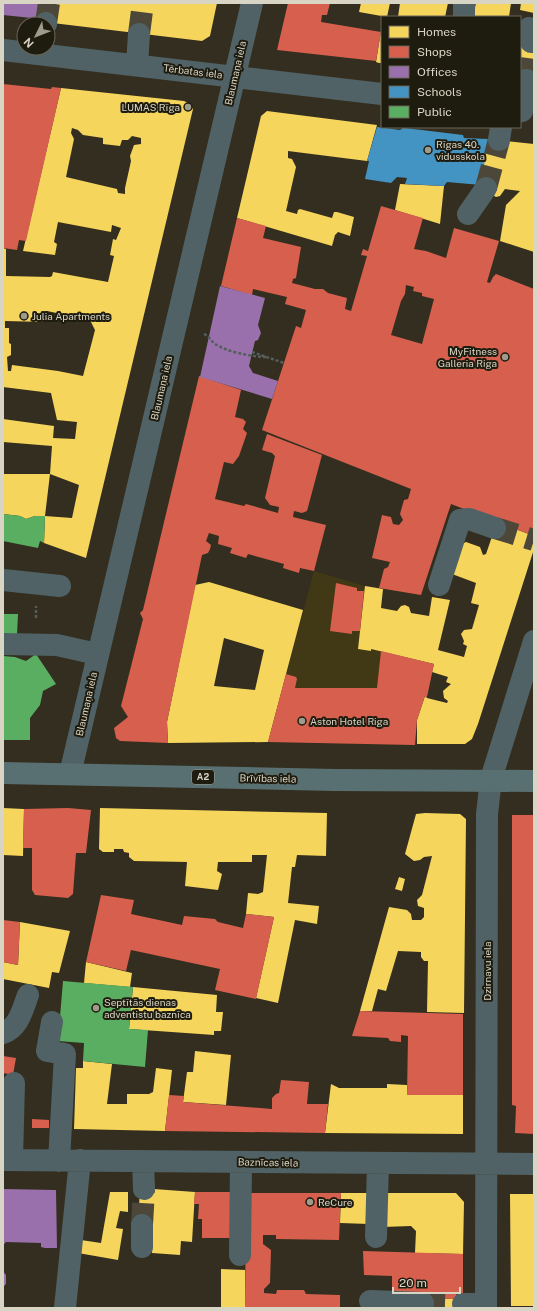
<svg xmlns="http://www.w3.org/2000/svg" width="537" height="1311" font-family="'Public Sans',sans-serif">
<rect width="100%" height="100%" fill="#332e1f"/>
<path fill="#413816" d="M 314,571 L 365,586 L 371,651 L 371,649 L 434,664 L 427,697 L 425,697 L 417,720 L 415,745 L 268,742 Z"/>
<path fill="#f6d55c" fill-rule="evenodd" d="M 39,3 L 217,3 L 210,36 L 202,41 L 36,21 Z
M 361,3 L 390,3 L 387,17 L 359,12 Z
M 400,3 L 448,3 L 445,17 L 398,17 Z
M 476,3 L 511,3 L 509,17 L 473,17 Z
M 521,3 L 534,3 L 534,13 L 520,10 Z
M 381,31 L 382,63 L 379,63 L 376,62 Z
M 520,41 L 534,42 L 534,81 L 520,80 Z
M 61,88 L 184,101 L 190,104 L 193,109 L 86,558 L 44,543 L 45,516 L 72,518 L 79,485 L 50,474 L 52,446 L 3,442 L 3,419 L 54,426 L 53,438 L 75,439 L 77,422 L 57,420 L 51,393 L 3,387 L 3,248 L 6,249 L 6,276 L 50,277 L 52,276 L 53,272 L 108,282 L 114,256 L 110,255 L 113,239 L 116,240 L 121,228 L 112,225 L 111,232 L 58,222 L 54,242 L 57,244 L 55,255 L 23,251 ZM 72,128 L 78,130 L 83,135 L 103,138 L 103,144 L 120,146 L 122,140 L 128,140 L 132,136 L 141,138 L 141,144 L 134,145 L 130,156 L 131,161 L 125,188 L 125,194 L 118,193 L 117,189 L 66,177 L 74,139 L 71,133 ZM 47,311 L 90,320 L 95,330 L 83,376 L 58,371 L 12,365 L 11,371 L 8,371 L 7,357 L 11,355 L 11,344 L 9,343 L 9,328 L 5,328 L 5,321 L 45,322 Z
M 267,111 L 377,125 L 367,161 L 288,151 L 288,158 L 292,159 L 296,167 L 286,211 L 297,214 L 298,210 L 300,209 L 332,218 L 334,212 L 337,212 L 354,217 L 350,236 L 338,232 L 335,235 L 332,246 L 237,218 L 261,116 Z
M 488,139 L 534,144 L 534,252 L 500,241 L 506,205 L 520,191 L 505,189 L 500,196 L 496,197 L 480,187 Z
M 400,184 L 444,186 L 440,224 L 395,210 Z
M 3,474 L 50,474 L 45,516 L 35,516 L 26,519 L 20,516 L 3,514 Z
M 497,522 L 534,536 L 534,549 L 478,724 L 472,739 L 465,744 L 417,744 L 417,720 L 425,696 L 427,698 L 447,703 L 448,701 L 444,698 L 443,691 L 451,684 L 446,682 L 448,677 L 432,672 L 434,664 L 371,649 L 371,651 L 358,649 L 365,586 L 383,589 L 381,608 L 397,611 L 401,606 L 405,605 L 409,607 L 411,613 L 429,616 L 432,597 L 450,600 L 438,650 L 464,657 L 467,646 L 463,644 L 464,641 L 461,634 L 464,630 L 472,629 L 479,605 L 471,603 L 476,583 L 452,574 L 460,545 L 466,542 L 480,547 L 483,555 L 486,554 Z
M 209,582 L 303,610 L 268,742 L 168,743 L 167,722 L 195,585 ZM 224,638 L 264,650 L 255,690 L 214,686 Z
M 3,808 L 24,809 L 23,856 L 3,855 Z
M 100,808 L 327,813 L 326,856 L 297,855 L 295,867 L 292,867 L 288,903 L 319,906 L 317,924 L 295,920 L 278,1003 L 256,998 L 274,917 L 246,914 L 248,893 L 258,894 L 263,892 L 267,855 L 252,855 L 252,862 L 218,862 L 217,871 L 222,874 L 218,890 L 185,886 L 187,862 L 134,861 L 129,857 L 129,853 L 124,852 L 123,849 L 114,849 L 114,852 L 103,852 L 99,849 Z
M 425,813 L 460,814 L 466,819 L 464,1013 L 427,1012 L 428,961 L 424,961 L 421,957 L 421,952 L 398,951 L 386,991 L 378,989 L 372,1011 L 360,1011 L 389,907 L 407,910 L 411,914 L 412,920 L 421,920 L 424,917 L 424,908 L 418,906 L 417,900 L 422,895 L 432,856 L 424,857 L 420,860 L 414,861 L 405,854 L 416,814 Z
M 399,877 L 405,879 L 402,891 L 395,889 Z
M 20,922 L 70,931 L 59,973 L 52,972 L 49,988 L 3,979 L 3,962 L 18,965 Z
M 86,962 L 132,973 L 130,987 L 84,983 Z
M 133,987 L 217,995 L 216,1012 L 223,1012 L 221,1031 L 214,1031 L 214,1035 L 129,1029 Z
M 195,1051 L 231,1055 L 226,1105 L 183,1102 L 187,1072 L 193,1072 Z
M 83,1061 L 112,1064 L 107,1104 L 127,1104 L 127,1094 L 149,1094 L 153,1092 L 156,1068 L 172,1070 L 165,1131 L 74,1129 L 76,1068 L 83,1068 Z
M 387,1084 L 407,1085 L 407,1095 L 463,1095 L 463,1134 L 325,1133 L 331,1084 L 339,1088 L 387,1088 Z
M 140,1188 L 195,1192 L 192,1242 L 181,1241 L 180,1255 L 152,1253 L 153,1225 L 138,1224 Z
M 110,1192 L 128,1192 L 128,1212 L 120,1211 L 116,1228 L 123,1229 L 118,1260 L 78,1253 L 81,1240 L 101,1243 Z
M 341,1193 L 370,1193 L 369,1224 L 340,1223 Z
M 383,1193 L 456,1193 L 464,1202 L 463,1254 L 415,1253 L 416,1231 L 411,1226 L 382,1227 Z
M 510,1194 L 534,1194 L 534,1306 L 511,1306 Z
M 221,1269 L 245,1270 L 245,1308 L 221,1308 Z
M 422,1298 L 463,1299 L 463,1308 L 423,1308 Z"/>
<path fill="#d6604d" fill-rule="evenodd" d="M 288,3 L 330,3 L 327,15 L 322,15 L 321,22 L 381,32 L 376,61 L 277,50 Z
M 3,84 L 51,89 L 52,87 L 61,88 L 26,241 L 19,240 L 17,250 L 3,248 Z
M 381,206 L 423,218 L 414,249 L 426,251 L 446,258 L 454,228 L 499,241 L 487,282 L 490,283 L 493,277 L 496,274 L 534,289 L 534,536 L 451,504 L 421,595 L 379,588 L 384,569 L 388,567 L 390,562 L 372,558 L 382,515 L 391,517 L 393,524 L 399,525 L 403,520 L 400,514 L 404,500 L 408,499 L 411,489 L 262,430 L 296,326 L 301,328 L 306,310 L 285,304 L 287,297 L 253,289 L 252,295 L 221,286 L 237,218 L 266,226 L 263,238 L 301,247 L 296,278 L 293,279 L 292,283 L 315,289 L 323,289 L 328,293 L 347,298 L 345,309 L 351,311 L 367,256 L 361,255 L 363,249 L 368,251 ZM 406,285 L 414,287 L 413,291 L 422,293 L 422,296 L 434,299 L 422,344 L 391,335 L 401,301 L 405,294 Z
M 199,376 L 241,390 L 235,417 L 243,419 L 246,422 L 243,429 L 247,433 L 239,456 L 233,464 L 224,462 L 215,499 L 244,506 L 246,504 L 278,513 L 279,507 L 270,505 L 265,498 L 275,456 L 272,453 L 262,450 L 267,434 L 322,455 L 307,511 L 302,513 L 294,511 L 293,517 L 326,525 L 314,571 L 300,568 L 299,573 L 283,568 L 284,564 L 248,554 L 246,558 L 230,553 L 232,548 L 218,544 L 219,536 L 209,533 L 206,541 L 211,545 L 210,549 L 208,553 L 202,555 L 167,722 L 168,743 L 120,741 L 116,738 L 114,728 L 128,717 L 121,706 L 143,619 L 140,613 L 143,610 Z
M 336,583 L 357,588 L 357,591 L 364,591 L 360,631 L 352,631 L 352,634 L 330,631 Z
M 381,651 L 434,664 L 427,697 L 425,696 L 417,720 L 415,745 L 268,742 L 286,674 L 296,677 L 297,679 L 295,688 L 377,688 Z
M 68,808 L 91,810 L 86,853 L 76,853 L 73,894 L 68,898 L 35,895 L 32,890 L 32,848 L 23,848 L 24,809 Z
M 512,815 L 534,815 L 534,1134 L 515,1133 L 516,1106 L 512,1105 Z
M 101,895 L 134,900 L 131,914 L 182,925 L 184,916 L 215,919 L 218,922 L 243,928 L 246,914 L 274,917 L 256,999 L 215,990 L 220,969 L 131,950 L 126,971 L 86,962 Z
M 3,920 L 20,922 L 18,965 L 3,962 Z
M 360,1011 L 463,1014 L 463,1095 L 407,1095 L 408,1036 L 401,1035 L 401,1042 L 390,1041 L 388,1038 L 352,1036 Z
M 3,1056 L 16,1058 L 13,1075 L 3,1073 Z
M 281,1080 L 309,1082 L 307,1104 L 328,1104 L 325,1133 L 165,1131 L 169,1095 L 184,1096 L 183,1102 L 272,1109 L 272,1098 L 276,1094 L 279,1093 Z
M 32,1119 L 49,1120 L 49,1128 L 32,1128 Z
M 195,1192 L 235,1192 L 235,1238 L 202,1238 L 202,1219 L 198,1219 L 199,1204 L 194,1204 Z
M 246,1193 L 341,1193 L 339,1240 L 276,1239 L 276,1235 L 263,1235 L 263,1244 L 271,1250 L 270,1283 L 264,1289 L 264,1293 L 276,1294 L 277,1290 L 304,1290 L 306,1294 L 340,1295 L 340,1308 L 245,1308 Z
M 363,1251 L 463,1254 L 463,1299 L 395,1298 L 392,1295 L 392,1276 L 364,1275 Z"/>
<path fill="#9970ab" d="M 3,3 L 39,3 L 36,21 L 32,21 L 32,18 L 3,15 Z
M 220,286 L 265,298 L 258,325 L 261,333 L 258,340 L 255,341 L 249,366 L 253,373 L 278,381 L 272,399 L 200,377 Z
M 3,1189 L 56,1190 L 57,1248 L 45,1248 L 41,1247 L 41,1243 L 6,1242 L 3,1245 Z
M 3,1271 L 6,1275 L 6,1284 L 3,1287 Z"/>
<path fill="#4393c3" d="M 377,127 L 400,130 L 403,128 L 422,130 L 463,135 L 464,138 L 488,139 L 481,185 L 447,182 L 444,186 L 405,184 L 407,178 L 397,177 L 391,183 L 365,179 L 369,161 L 367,161 Z"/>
<path fill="#5aae61" d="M 3,514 L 20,516 L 26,519 L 35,516 L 45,516 L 44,543 L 40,541 L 38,548 L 3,541 Z
M 3,614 L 18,614 L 17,635 L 3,635 Z
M 36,654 L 56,684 L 43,691 L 40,705 L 30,718 L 30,740 L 3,740 L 3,656 L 15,657 L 26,661 Z
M 63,981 L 133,987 L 129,1029 L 148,1030 L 145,1067 L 83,1061 L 84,1043 L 58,1041 Z"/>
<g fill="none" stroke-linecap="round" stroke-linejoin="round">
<path stroke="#4c4738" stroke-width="22" stroke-dasharray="22 11" stroke-linecap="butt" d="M 46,23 L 49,3
M 139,34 L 143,3
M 526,80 L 531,42
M 486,188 L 499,140
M 495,528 L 534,540
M 142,1225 L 144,1189
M 423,1303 L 463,1304"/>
<path stroke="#545e5c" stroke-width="2.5" stroke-dasharray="3 2" stroke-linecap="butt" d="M 204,334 C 209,336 211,341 215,344 C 227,352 253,357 267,357
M 252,352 L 284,363
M 36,618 L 36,606"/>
<path stroke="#506265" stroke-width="22" d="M 464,17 L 464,3
M 46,24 L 46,23
M 529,28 L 531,42
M 3,50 L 382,94
M 137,65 L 139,34
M 522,111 L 526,80
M 499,140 L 501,127
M 468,214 L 486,188
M 3,580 L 60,586
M 439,585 L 460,520 L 469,519 L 495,528
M 3,644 L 57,645 L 97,654
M 70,774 L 252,3
M 52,1022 L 47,1051 L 65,1054 L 59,1161
M 3,1033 C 19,1028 23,1008 28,995
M 3,1160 L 534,1164
M 12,1160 L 14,1083
M 143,1161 L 144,1189
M 376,1237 L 378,1163
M 142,1247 L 142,1225
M 240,1255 L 241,1162
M 370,1301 L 423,1303
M 463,1304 L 486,1304
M 65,1308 L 80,1160
M 486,1308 L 487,814 L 491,779 L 534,641"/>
<path stroke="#597072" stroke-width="22" d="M 3,773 L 335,780 L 534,781"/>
</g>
<g fill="#9f9b8b" stroke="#1e1b0f" stroke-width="1.5">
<circle cx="188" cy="107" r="4"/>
<circle cx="428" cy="150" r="4"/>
<circle cx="24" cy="316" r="4"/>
<circle cx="505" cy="357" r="4"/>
<circle cx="302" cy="721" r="4"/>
<circle cx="96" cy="1008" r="4"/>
<circle cx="310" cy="1202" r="4"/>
</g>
<g text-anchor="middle" stroke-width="4" stroke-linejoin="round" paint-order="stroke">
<rect fill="#1e1b0f" stroke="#a19d8e" stroke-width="1" x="192" y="770" width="22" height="14" rx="3"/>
<g font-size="9" font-weight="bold" fill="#d9d5c5">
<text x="203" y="780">A2</text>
</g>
<g font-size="10" fill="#d9d5c5" stroke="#1e1b0f">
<text transform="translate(193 71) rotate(7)" y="4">Tērbatas iela</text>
<text transform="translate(235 73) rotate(-77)" y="4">Blaumaņa iela</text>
<text transform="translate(161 388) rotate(-77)" y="4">Blaumaņa iela</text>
<text transform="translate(86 704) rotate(-77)" y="4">Blaumaņa iela</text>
<text transform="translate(268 778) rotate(1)" y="4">Brīvības iela</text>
<text transform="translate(487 971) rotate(-90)" y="4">Dzirnavu iela</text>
<text transform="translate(268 1162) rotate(1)" y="4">Baznīcas iela</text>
</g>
<g font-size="10" fill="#d9d5c5" stroke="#1e1b0f" text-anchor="start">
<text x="180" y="111" text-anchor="end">LUMAS Rīga</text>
<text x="436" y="148">Rīgas 40.<tspan x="436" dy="12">vidusskola</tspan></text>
<text x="32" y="320">Julia Apartments</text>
<text x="497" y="355" text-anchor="end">MyFitness<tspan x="497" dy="12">Galleria Riga</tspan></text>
<text x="310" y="725">Aston Hotel Riga</text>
<text x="104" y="1006">Septītās dienas<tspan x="104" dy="12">adventistu baznīca</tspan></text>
<text x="318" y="1206">ReCure</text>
</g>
</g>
<rect width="537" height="1311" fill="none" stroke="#d9d5c5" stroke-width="8"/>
<rect x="381" y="16" width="140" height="112" fill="#1e1b0f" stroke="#696558"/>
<rect x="389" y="26" width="20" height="12" fill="#f6d55c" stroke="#696558"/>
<text x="417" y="36" font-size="12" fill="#d9d5c5">Homes</text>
<rect x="389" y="46" width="20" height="12" fill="#d6604d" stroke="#696558"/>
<text x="417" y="56" font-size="12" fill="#d9d5c5">Shops</text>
<rect x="389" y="66" width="20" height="12" fill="#9970ab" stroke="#696558"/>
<text x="417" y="76" font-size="12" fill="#d9d5c5">Offices</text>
<rect x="389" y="86" width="20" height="12" fill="#4393c3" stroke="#696558"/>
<text x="417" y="96" font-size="12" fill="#d9d5c5">Schools</text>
<rect x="389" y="106" width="20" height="12" fill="#5aae61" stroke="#696558"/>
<text x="417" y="116" font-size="12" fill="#d9d5c5">Public</text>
<g transform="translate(36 36) rotate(227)"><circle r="19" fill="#1e1b0f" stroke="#696558"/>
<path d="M0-3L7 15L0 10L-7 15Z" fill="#9f9b8b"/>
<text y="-6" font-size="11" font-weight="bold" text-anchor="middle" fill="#d9d5c5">N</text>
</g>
<path d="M393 1287v6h67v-6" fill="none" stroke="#d9d5c5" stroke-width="2"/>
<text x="399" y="1287" font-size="12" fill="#d9d5c5" stroke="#1e1b0f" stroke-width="3" paint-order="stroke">20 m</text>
</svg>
